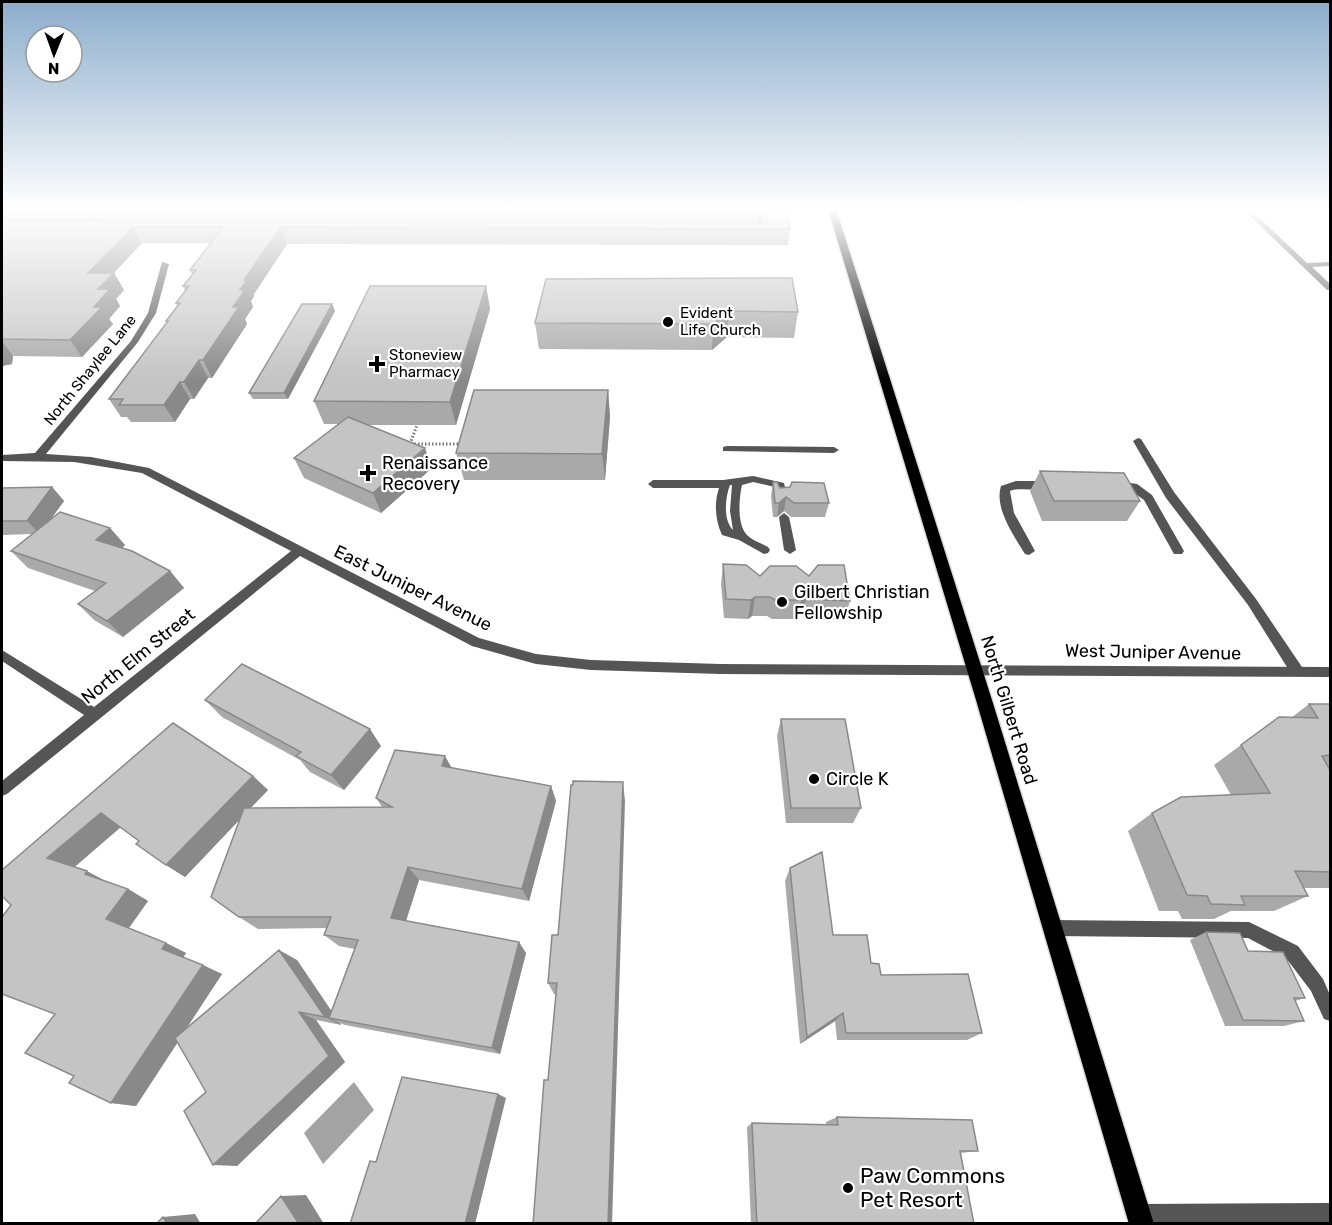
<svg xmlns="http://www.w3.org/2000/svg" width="1332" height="1225" font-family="Rubik,sans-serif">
<rect width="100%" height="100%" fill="#fff"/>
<path fill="#a3a3a3" d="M 354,1082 L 374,1110 L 323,1164 L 304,1133 Z"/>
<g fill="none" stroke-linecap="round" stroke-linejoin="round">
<defs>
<path id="primary" d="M 828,209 L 836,209 L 992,700 L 1154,1224 L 1129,1224 L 976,700 Z"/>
</defs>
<use href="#primary" stroke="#dbdbdb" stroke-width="3"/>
<path stroke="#777" stroke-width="3" stroke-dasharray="1.5 2" stroke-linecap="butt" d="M 410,444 L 417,425
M 411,444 L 464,444"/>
<path fill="#555" fill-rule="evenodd" d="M 755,209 L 761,209 L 765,237 L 759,237 L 755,235 L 758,233 Z
M 1138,438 L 1141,439 L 1174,492 L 1256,599 L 1302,667 L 1303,671 L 1302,675 L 1297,676 L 1292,675 L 1248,605 L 1166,498 L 1133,441 Z
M 727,446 L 834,447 L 839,450 L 834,453 L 723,451 L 723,447 Z
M 753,476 L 784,483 L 787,496 L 786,499 L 778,499 L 775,487 L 753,482 L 742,485 C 739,498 737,523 746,534 C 751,540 761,543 768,547 L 770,550 L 768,553 L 764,554 L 739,540 L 722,535 C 715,520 714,503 719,488 L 653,488 L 648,484 L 653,480 L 723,480 ZM 730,485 L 732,485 L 730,511 L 733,530 C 723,520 725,498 730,485 Z
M 1016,481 L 1049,481 L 1054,485 C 1044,494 1023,486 1010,491 L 1014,513 L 1035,551 L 1029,555 L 1025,554 C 1014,536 994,508 1001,486 Z
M 1118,481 L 1137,484 L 1152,495 L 1184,551 L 1182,554 L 1174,554 L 1144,500 L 1130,490 L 1114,487 L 1113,485 Z
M 784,513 L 789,517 L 796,550 L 790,554 L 784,550 L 779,517 Z
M 1052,920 L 1249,922 L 1298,946 L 1323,979 L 1330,995 L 1330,1021 L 1324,1019 L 1311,991 L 1286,958 L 1248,938 L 1052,936 L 1046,934 L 1044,928 L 1046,922 Z"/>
<path fill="#555" fill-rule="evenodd" d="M 1243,209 L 1250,209 L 1307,263 L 1330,262 L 1330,266 L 1312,267 L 1330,284 L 1330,290 L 1327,290 Z
M 162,262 L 169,264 L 156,313 L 138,342 L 46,454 L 91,457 L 149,468 L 479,638 L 536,654 L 591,660 L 720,664 L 1330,667 L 1330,677 L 720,674 L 591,670 L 536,664 L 472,646 L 300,556 L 7,794 L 2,796 L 2,781 L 84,715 L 2,661 L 2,650 L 94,707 L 291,551 L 142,473 L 74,462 L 2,461 L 2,455 L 35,453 L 131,341 L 148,313 Z
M 1330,1203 L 1330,1223 L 1138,1224 L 1132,1221 L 1129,1214 L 1132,1207 L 1139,1204 Z"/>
<use href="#primary" fill="#000" fill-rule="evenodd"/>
</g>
<path fill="#a9a9a9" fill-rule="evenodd" d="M 2,209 L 757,215 L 756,223 L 764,223 L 762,209 L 786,209 L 790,229 L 788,245 L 287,244 L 254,294 L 254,296 L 251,301 L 253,307 L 245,319 L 247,324 L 212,378 L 208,378 L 194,399 L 190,399 L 175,422 L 131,422 L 127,417 L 121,417 L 109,399 L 167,323 L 166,321 L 177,306 L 176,303 L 185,291 L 183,286 L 192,274 L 190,270 L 211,243 L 142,243 L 114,273 L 124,290 L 116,299 L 120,306 L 109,319 L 113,324 L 82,357 L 13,356 L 12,364 L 2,366 Z
M 546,279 L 798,312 L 794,338 L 727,337 L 712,350 L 539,349 L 535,323 Z
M 486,286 L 490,309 L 456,425 L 367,425 L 432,468 L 381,513 L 304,478 L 294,458 L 338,424 L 324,424 L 314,401 Z
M 332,304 L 335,311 L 288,399 L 253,399 L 249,393 Z
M 608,390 L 610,417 L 605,480 L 464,480 L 456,453 Z
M 1040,471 L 1140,501 L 1127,521 L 1042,521 L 1030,491 Z
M 773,482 L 780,488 L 829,503 L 825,517 L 791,517 L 784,511 L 777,517 L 773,517 L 771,496 Z
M 52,487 L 64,501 L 51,519 L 110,528 L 125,545 L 122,548 L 170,571 L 184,588 L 123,637 L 94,620 L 78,604 L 95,591 L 28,568 L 11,551 L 32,534 L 3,535 L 2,537 L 2,488 Z
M 723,564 L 760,576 L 809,576 L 850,601 L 844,620 L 819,619 L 804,607 L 797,619 L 772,619 L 767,616 L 752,616 L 748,619 L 724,618 L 721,584 Z
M 205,700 L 381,746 L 344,790 L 310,772 L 300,760 L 222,717 Z
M 1309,704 L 1330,704 L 1330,888 L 1304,888 L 1308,896 L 1274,911 L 1231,911 L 1214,919 L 1182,919 L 1178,911 L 1159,911 L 1128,831 L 1152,813 L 1231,795 L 1214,765 L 1241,745 L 1291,718 Z
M 781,719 L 861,808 L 853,823 L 786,823 L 777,736 Z
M 451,768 L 551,786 L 556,801 L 529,901 L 419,880 L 406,921 L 526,953 L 500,1054 L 345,1025 L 340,1023 L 341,1025 L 316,1020 L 345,1062 L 237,1166 L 206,1092 L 178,1042 L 136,1106 L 111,1103 L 74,1076 L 55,1014 L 11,905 L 2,870 L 253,776 L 268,790 L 250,808 L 382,807 L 376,798 ZM 240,819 L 239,917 L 258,929 L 326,928 L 324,935 L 339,946 L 355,949 L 331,1011 L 297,960 L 186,1028 L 222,974 L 183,957 L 186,953 L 166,943 L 129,928 L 148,901 L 128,889 L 107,882 L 74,867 L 120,827 L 139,841 L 166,865 L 185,877 Z
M 625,801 L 548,1080 L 556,994 L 554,994 L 548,983 L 558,935 Z
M 790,868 L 833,935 L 871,963 L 881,975 L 982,1033 L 967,1040 L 837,1040 L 835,1021 L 800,1044 L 785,881 Z
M 1206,932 L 1248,951 L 1305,998 L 1295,1001 L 1304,1021 L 1284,1026 L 1225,1026 L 1190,940 Z
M 837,1117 L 978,1151 L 961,1153 L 974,1224 L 751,1224 L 747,1127 L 752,1123 L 826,1125 L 826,1122 Z"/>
<path fill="#898989" d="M 133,227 L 142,243 L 109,278 L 114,273 L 124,290 L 116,299 L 120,306 L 109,319 L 113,324 L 82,357 L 70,340 L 94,307 L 88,273 Z
M 281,227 L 287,244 L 254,294 L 254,296 L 251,301 L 253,307 L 245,319 L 247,324 L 212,378 L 203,360 L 233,307 L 244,280 Z
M 486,286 L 490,309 L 456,425 L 450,402 Z
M 332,304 L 335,311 L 288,399 L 284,393 Z
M 729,311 L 727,337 L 712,350 L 713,324 Z
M 2,341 L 13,356 L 12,364 L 2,366 Z
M 199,360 L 208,378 L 194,399 L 184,382 Z
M 180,382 L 190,399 L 175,422 L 164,405 Z
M 608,390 L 610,417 L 605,480 L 602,454 Z
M 425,448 L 432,468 L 381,513 L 373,493 Z
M 52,487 L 64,501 L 40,534 L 27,521 Z
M 786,497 L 784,511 L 777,517 L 779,503 Z
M 110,528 L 125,545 L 111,557 L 96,540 Z
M 170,571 L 184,588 L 123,637 L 107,621 Z
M 809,588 L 804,607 L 797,619 L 801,600 Z
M 755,597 L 752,616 L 748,619 L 751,600 Z
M 370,729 L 381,746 L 344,790 L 331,775 Z
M 445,756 L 454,772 L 442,766 Z
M 253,776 L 268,790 L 185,877 L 166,865 Z
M 623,782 L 625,801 L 612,1224 L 608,1224 Z
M 551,786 L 556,801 L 529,901 L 522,889 Z
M 101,813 L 121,827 L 70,871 L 47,858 Z
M 408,867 L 419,880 L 403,930 L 391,918 Z
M 87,871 L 109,883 L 85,874 Z
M 128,889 L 148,901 L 128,929 L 106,919 Z
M 519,942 L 526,953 L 500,1054 L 492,1048 Z
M 166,943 L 186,953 L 183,958 L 162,949 Z
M 279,950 L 297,960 L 337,1019 L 329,1018 L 340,1023 L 341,1025 L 325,1017 Z
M 203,965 L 222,974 L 136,1106 L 111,1103 Z
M 299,1012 L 316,1020 L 345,1062 L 237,1166 L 213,1165 Z
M 843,1013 L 835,1021 L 800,1044 L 807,1037 Z
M 498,1094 L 506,1098 L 475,1224 L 465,1224 Z
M 306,1195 L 324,1224 L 299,1224 L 281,1196 Z
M 195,1214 L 201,1224 L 167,1224 L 163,1217 Z"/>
<path fill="#c4c4c4" stroke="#898989" stroke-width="1.5" d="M 2,209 L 757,209 L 757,215 L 2,213 Z
M 766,209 L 786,209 L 790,229 L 281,227 L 244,280 L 247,280 L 240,290 L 245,290 L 233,307 L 239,307 L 203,360 L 199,360 L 184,382 L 180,382 L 164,405 L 119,405 L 123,399 L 109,399 L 168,321 L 166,321 L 180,303 L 176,303 L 189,286 L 183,286 L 196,270 L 190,270 L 223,227 L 133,227 L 88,273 L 114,273 L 98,289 L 110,289 L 94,307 L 102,307 L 70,340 L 2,339 L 2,221 L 767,223 L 769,221 Z
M 792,278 L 798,312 L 729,311 L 713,324 L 535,323 L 546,279 Z
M 370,286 L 486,286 L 450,402 L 314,401 Z
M 302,304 L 332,304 L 284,393 L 249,393 Z
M 474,390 L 608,390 L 602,454 L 456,453 Z
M 348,417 L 425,448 L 373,493 L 294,458 Z
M 1040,471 L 1124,473 L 1140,501 L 1054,501 Z
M 773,482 L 777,482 L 780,488 L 790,487 L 792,482 L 824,483 L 829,503 L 794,503 L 786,497 L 779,503 L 775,503 Z
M 52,487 L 27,521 L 2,521 L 2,488 Z
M 60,512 L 110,528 L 96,540 L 132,551 L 170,571 L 107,621 L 78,604 L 106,583 L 11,551 Z
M 723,564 L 746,565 L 760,576 L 770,566 L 796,566 L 809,576 L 818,565 L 844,565 L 850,601 L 824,600 L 809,588 L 801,600 L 775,600 L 770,597 L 755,597 L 751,600 L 726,599 Z
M 242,664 L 370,729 L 331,775 L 296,756 L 301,752 L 205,700 Z
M 1309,704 L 1330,704 L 1330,755 L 1322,756 L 1330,770 L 1330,872 L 1295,871 L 1308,896 L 1241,896 L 1245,905 L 1211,904 L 1207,896 L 1187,895 L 1152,813 L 1181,797 L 1270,793 L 1241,745 L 1279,717 L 1318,718 Z
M 781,719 L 845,719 L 861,808 L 791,808 Z
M 173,723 L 253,776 L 166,865 L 136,844 L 139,841 L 101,813 L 47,858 L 87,871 L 85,874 L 128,889 L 106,919 L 166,943 L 162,949 L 203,965 L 111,1103 L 69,1083 L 74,1076 L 25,1053 L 55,1014 L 2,994 L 2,917 L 11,905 L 2,896 L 2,870 Z
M 395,750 L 445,756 L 442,766 L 551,786 L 522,889 L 408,867 L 391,918 L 519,942 L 492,1048 L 329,1018 L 358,940 L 324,935 L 331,917 L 239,917 L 211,897 L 244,808 L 392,807 L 376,798 Z
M 573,781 L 623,782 L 608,1224 L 533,1224 L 544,1080 L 548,1080 L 557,983 L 548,983 L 552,935 L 558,935 L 571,785 L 573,785 Z
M 822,852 L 833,935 L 867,935 L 871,963 L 879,964 L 881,975 L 968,974 L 982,1033 L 846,1033 L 843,1013 L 807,1037 L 790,868 Z
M 1206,932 L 1240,933 L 1248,951 L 1283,952 L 1305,998 L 1294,998 L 1304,1021 L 1243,1020 Z
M 279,950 L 325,1017 L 299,1012 L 329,1056 L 213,1165 L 184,1111 L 206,1092 L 175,1038 Z
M 402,1077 L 498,1094 L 465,1224 L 350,1224 L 370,1161 L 376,1162 Z
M 837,1117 L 972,1120 L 978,1151 L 960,1151 L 974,1224 L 757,1224 L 752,1123 L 838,1125 Z
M 281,1196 L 299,1224 L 255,1224 Z
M 163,1217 L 167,1224 L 156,1224 Z"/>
<linearGradient id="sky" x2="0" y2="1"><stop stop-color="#8cadcc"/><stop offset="0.55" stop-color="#fff"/><stop offset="1" stop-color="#fff" stop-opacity="0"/></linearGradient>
<rect width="1332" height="381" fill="url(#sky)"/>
<g fill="#000" stroke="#fff" stroke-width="2">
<circle cx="668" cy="322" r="6"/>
<path d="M374 355h6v6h6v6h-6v6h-6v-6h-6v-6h6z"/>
<path d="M365 464h6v6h6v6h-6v6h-6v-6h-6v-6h6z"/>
<circle cx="782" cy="602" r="6"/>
<circle cx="814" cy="779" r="6"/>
<circle cx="848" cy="1188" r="6"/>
</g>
<g text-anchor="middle" stroke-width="4.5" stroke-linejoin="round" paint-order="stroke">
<g font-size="15" fill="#000" stroke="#fff" text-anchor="start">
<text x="680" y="318">Evident<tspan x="680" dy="17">Life Church</tspan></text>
<text x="389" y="360">Stoneview<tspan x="389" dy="17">Pharmacy</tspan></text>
</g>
<g font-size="15" fill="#000" stroke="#fff">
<text transform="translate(90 370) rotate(-51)" y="5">North Shaylee Lane</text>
</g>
<g font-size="18" fill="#000" stroke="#fff" text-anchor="start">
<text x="382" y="469">Renaissance<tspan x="382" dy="21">Recovery</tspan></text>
<text x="794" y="598">Gilbert Christian<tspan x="794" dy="21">Fellowship</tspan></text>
<text x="826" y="785">Circle K</text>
</g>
<g font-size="18" fill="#000" stroke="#fff">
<text transform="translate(413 588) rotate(26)" y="6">East Juniper Avenue</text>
<text transform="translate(1153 652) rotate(1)" y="6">West Juniper Avenue</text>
<text transform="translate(138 656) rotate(-39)" y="6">North Elm Street</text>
<text transform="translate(1009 710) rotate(73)" y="6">North Gilbert Road</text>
</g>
<g font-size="21" fill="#000" stroke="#fff" text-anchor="start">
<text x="860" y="1183">Paw Commons<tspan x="860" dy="24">Pet Resort</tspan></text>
</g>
</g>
<rect width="1332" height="1225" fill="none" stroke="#000000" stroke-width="6"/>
<g transform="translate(54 54) rotate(181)"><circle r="28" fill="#ffffff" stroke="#999999" stroke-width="1.5"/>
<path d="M0-4.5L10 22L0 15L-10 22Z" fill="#000000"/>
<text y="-9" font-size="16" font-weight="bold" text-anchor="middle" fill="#000000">N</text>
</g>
</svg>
